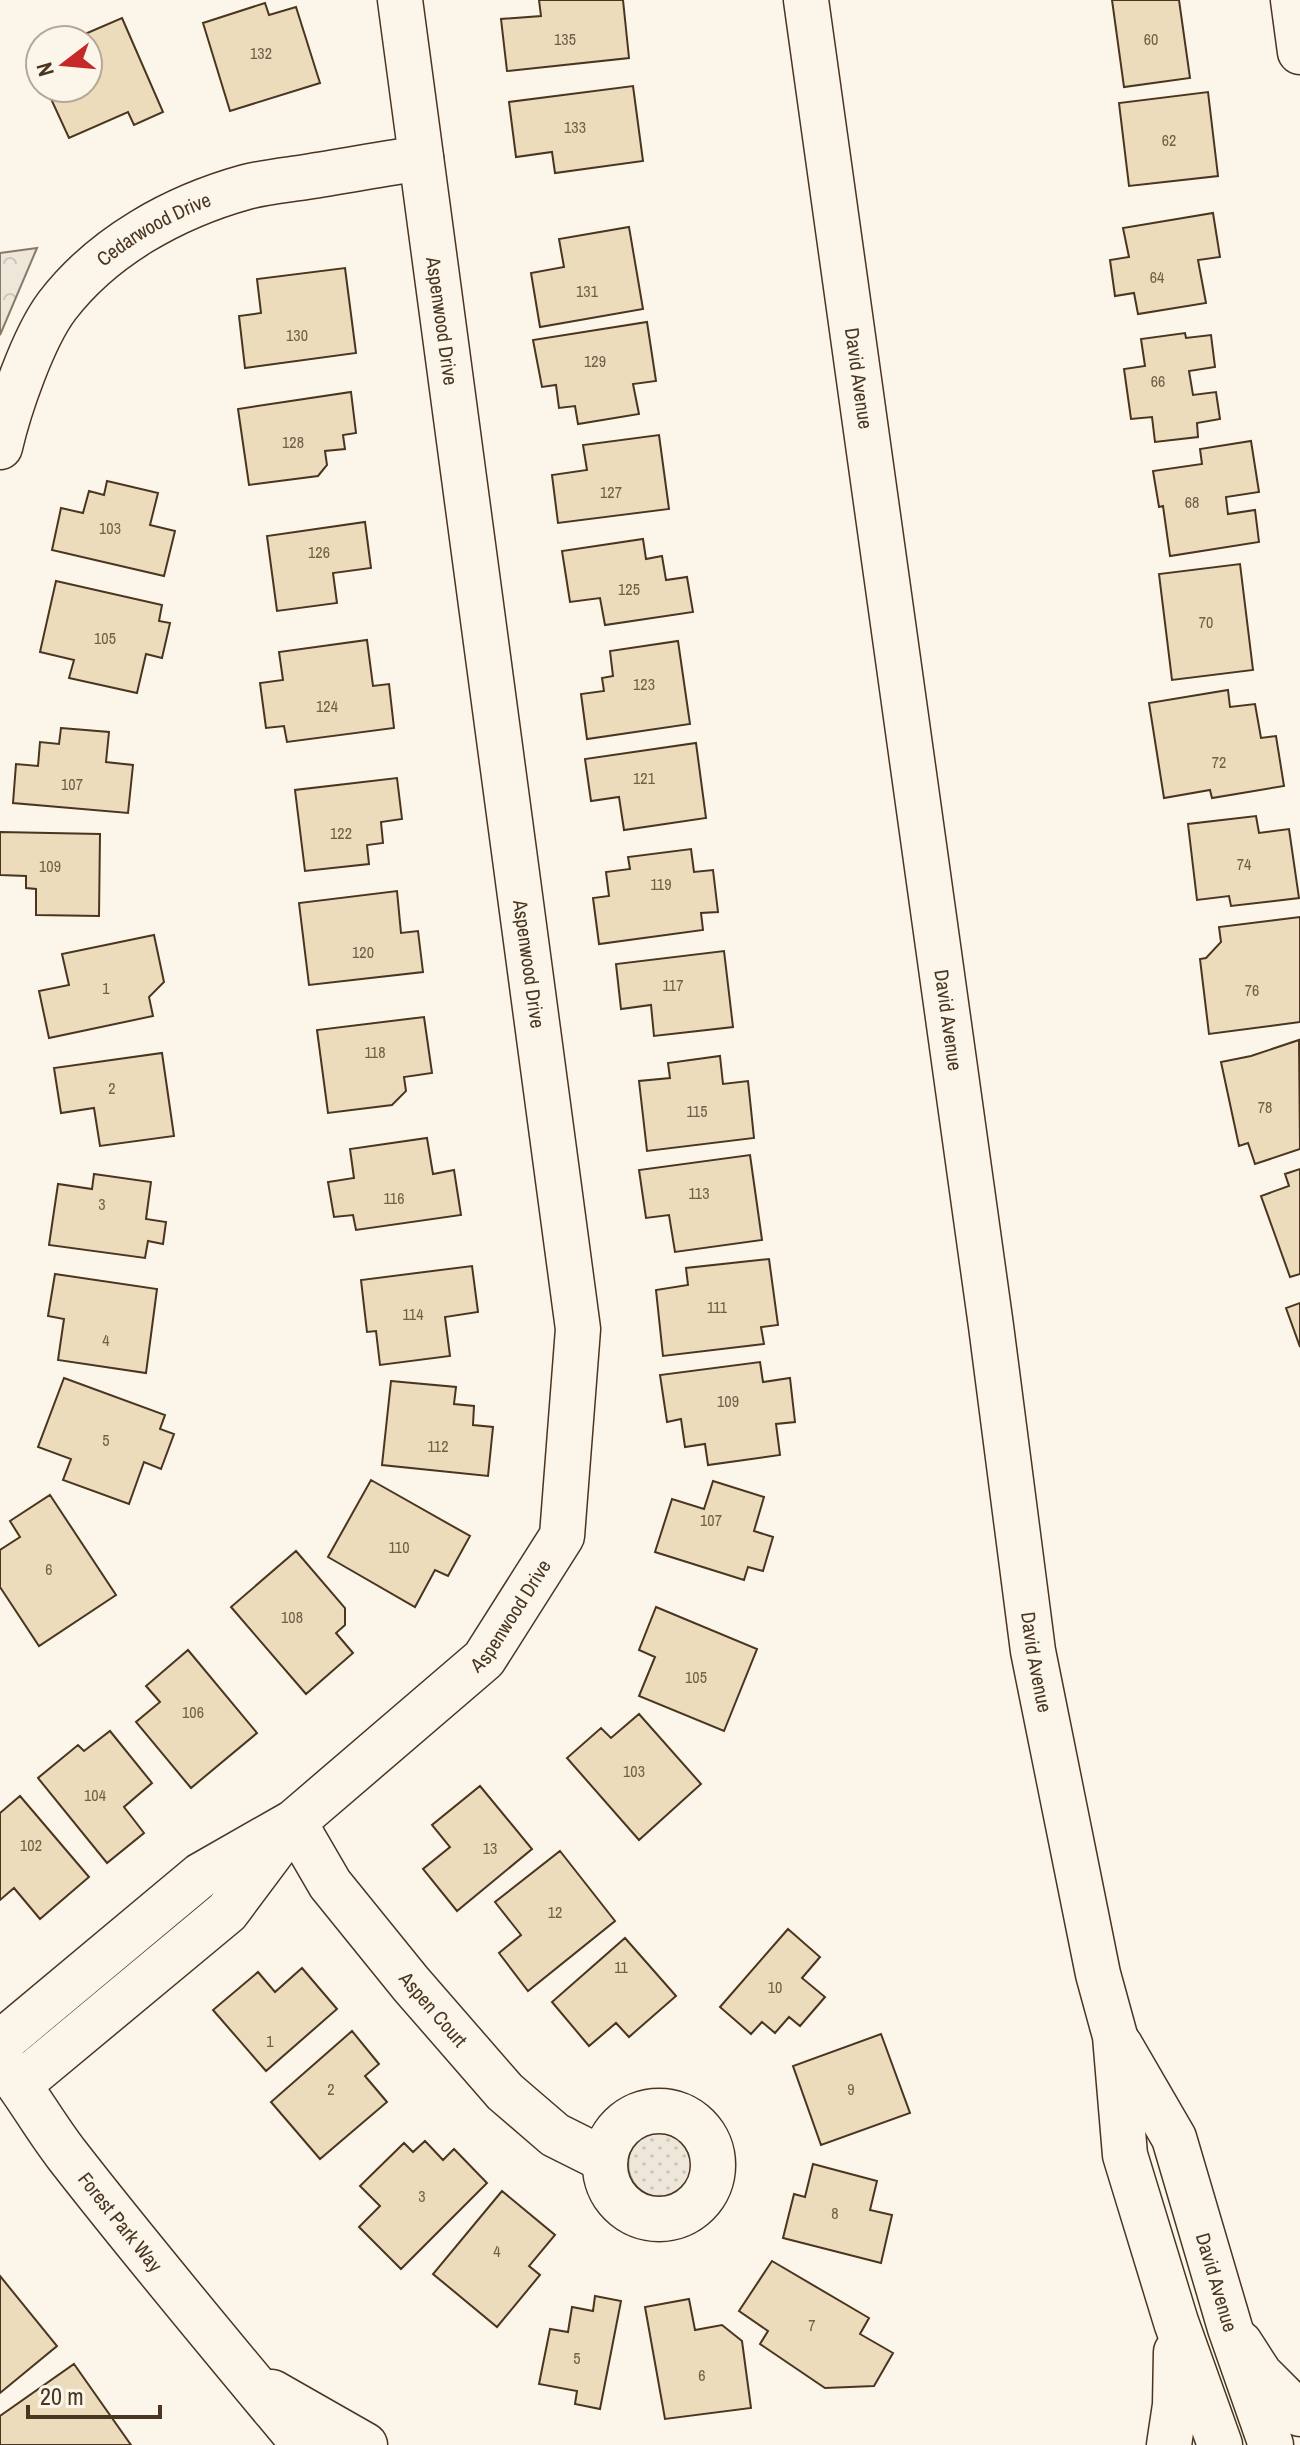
<svg xmlns="http://www.w3.org/2000/svg" width="1300" height="2445" font-family="'Archivo Narrow',sans-serif">
<defs>
<pattern id="grass-dots" width="8" height="8" patternUnits="userSpaceOnUse" patternTransform="scale(2)"><rect width="8" height="8" fill="#ede6d9"/><path d="M2 2h.1M6 6h.1" fill="none" stroke="#cdc6ba" stroke-width="1.8" stroke-linecap="round"/></pattern>
<pattern id="park-crowns" width="20" height="18" patternUnits="userSpaceOnUse" patternTransform="scale(2)"><rect width="20" height="18" fill="#ede6d9"/><path d="M2 6a3 3 0 1 1 6 0M12 15a3 3 0 1 1 6 0" fill="none" stroke="#cdc6ba"/></pattern>
</defs>
<rect width="100%" height="100%" fill="#fbf6e9"/>
<path fill="url(#grass-dots)" stroke="#887966" stroke-width="2" d="M628 2164a33 33 0 1 1 66 0a33 33 0 1 1-66 0Z"/>
<path fill="url(#park-crowns)" stroke="#887966" stroke-width="2" d="M 37,248 L 0,335 L 0,253 Z"/>
<path fill="#ecdcbc" stroke="#4a3520" stroke-width="2" d="M 539,0 L 623,0 L 629,58 L 507,71 L 501,19 L 541,16 Z
M 1112,0 L 1179,0 L 1190,78 L 1124,87 Z
M 265,3 L 269,15 L 296,7 L 320,83 L 230,111 L 203,23 Z
M 122,18 L 163,112 L 134,125 L 128,112 L 69,138 L 46,88 L 88,88 L 88,40 L 71,40 Z
M 40,54 L 40,73 L 33,57 Z
M 633,86 L 643,161 L 555,173 L 552,152 L 516,157 L 509,102 Z
M 1208,92 L 1218,176 L 1129,186 L 1119,103 Z
M 1213,213 L 1220,257 L 1198,260 L 1206,303 L 1138,314 L 1134,293 L 1115,296 L 1110,260 L 1129,257 L 1123,228 Z
M 629,227 L 643,309 L 540,327 L 531,273 L 564,267 L 559,239 Z
M 345,268 L 356,353 L 245,368 L 239,316 L 261,313 L 257,279 Z
M 647,322 L 656,381 L 633,384 L 639,414 L 578,424 L 575,406 L 559,408 L 556,385 L 542,387 L 533,340 Z
M 1185,333 L 1186,338 L 1211,335 L 1215,367 L 1189,371 L 1193,395 L 1216,392 L 1220,419 L 1197,423 L 1198,437 L 1155,442 L 1152,417 L 1131,419 L 1124,369 L 1145,366 L 1141,339 Z
M 351,392 L 356,433 L 343,435 L 345,449 L 325,451 L 327,465 L 318,476 L 249,485 L 238,409 Z
M 659,435 L 669,509 L 558,523 L 552,475 L 587,470 L 583,445 Z
M 1251,441 L 1259,492 L 1226,497 L 1228,514 L 1255,510 L 1259,542 L 1170,556 L 1163,506 L 1159,507 L 1153,471 L 1202,464 L 1200,449 Z
M 107,481 L 158,493 L 150,525 L 175,531 L 164,576 L 52,550 L 61,508 L 83,513 L 89,491 L 104,495 Z
M 365,522 L 371,568 L 333,573 L 337,603 L 277,611 L 267,536 Z
M 643,539 L 646,559 L 662,556 L 666,580 L 687,577 L 693,612 L 605,625 L 600,598 L 570,602 L 562,551 Z
M 1240,564 L 1253,670 L 1172,680 L 1159,574 Z
M 56,581 L 162,605 L 159,621 L 170,623 L 162,658 L 146,654 L 137,693 L 69,678 L 74,660 L 40,652 Z
M 367,640 L 373,686 L 389,684 L 394,728 L 287,742 L 284,726 L 266,728 L 260,683 L 283,680 L 279,652 Z
M 678,641 L 690,724 L 587,739 L 581,694 L 604,691 L 602,678 L 613,676 L 610,651 Z
M 1228,690 L 1230,707 L 1255,704 L 1261,738 L 1276,736 L 1284,786 L 1212,798 L 1210,790 L 1164,798 L 1149,703 Z
M 61,728 L 109,732 L 106,762 L 133,765 L 128,813 L 13,803 L 16,764 L 38,766 L 40,742 L 59,744 Z
M 696,743 L 706,818 L 624,830 L 619,797 L 591,801 L 585,759 Z
M 397,778 L 402,819 L 381,822 L 383,843 L 367,845 L 369,864 L 305,871 L 295,790 Z
M 1256,816 L 1259,833 L 1289,829 L 1299,898 L 1231,906 L 1229,896 L 1197,900 L 1188,824 Z
M 0,832 L 100,834 L 99,916 L 36,915 L 36,889 L 26,888 L 26,876 L 0,875 Z
M 691,849 L 694,872 L 713,870 L 718,912 L 701,913 L 703,930 L 599,944 L 593,898 L 609,896 L 606,872 L 630,869 L 628,857 Z
M 397,891 L 401,933 L 418,931 L 423,972 L 309,985 L 299,903 Z
M 1300,917 L 1300,1022 L 1209,1034 L 1200,959 L 1206,958 L 1221,942 L 1219,927 Z
M 154,935 L 164,982 L 149,997 L 153,1016 L 49,1038 L 39,991 L 69,985 L 62,954 Z
M 724,951 L 733,1027 L 654,1036 L 651,1005 L 621,1009 L 616,964 Z
M 424,1017 L 432,1073 L 404,1077 L 406,1091 L 392,1105 L 328,1113 L 317,1030 Z
M 1299,1040 L 1300,1149 L 1255,1164 L 1248,1143 L 1239,1146 L 1221,1062 L 1251,1056 Z
M 162,1053 L 174,1136 L 100,1146 L 94,1108 L 61,1113 L 54,1068 Z
M 720,1056 L 723,1084 L 748,1081 L 754,1138 L 647,1151 L 639,1081 L 670,1078 L 668,1063 Z
M 427,1138 L 433,1174 L 454,1170 L 461,1215 L 356,1230 L 353,1215 L 334,1217 L 328,1182 L 354,1178 L 350,1149 Z
M 750,1155 L 762,1240 L 675,1252 L 669,1215 L 646,1218 L 639,1170 Z
M 1300,1169 L 1300,1274 L 1290,1277 L 1261,1196 L 1289,1186 L 1285,1174 Z
M 94,1174 L 151,1182 L 146,1219 L 166,1222 L 163,1244 L 148,1241 L 145,1258 L 49,1245 L 58,1184 L 92,1189 Z
M 769,1259 L 778,1325 L 761,1327 L 764,1344 L 663,1356 L 656,1290 L 688,1285 L 686,1268 Z
M 472,1266 L 478,1312 L 445,1317 L 450,1356 L 380,1365 L 376,1331 L 367,1332 L 361,1280 Z
M 55,1274 L 157,1289 L 146,1373 L 58,1360 L 64,1319 L 48,1316 Z
M 1300,1303 L 1300,1347 L 1286,1308 Z
M 760,1362 L 763,1382 L 790,1378 L 795,1422 L 776,1424 L 780,1455 L 708,1465 L 705,1444 L 685,1447 L 681,1419 L 667,1422 L 660,1375 Z
M 64,1378 L 165,1415 L 160,1429 L 174,1434 L 161,1469 L 144,1462 L 129,1504 L 63,1480 L 71,1459 L 38,1447 Z
M 391,1381 L 456,1387 L 454,1404 L 474,1406 L 473,1425 L 493,1427 L 488,1476 L 382,1465 Z
M 371,1480 L 470,1536 L 448,1576 L 435,1570 L 415,1607 L 328,1557 Z
M 713,1481 L 764,1497 L 754,1531 L 773,1537 L 763,1571 L 748,1567 L 744,1580 L 655,1552 L 672,1499 L 704,1509 Z
M 50,1495 L 116,1595 L 39,1646 L 0,1587 L 0,1550 L 20,1537 L 10,1521 Z
M 296,1551 L 345,1608 L 345,1625 L 336,1633 L 353,1653 L 306,1694 L 231,1607 Z
M 656,1607 L 757,1649 L 724,1731 L 639,1696 L 655,1657 L 639,1650 Z
M 188,1650 L 257,1733 L 191,1788 L 136,1722 L 160,1702 L 146,1686 Z
M 639,1714 L 701,1784 L 639,1840 L 567,1758 L 601,1728 L 611,1738 Z
M 110,1731 L 152,1783 L 124,1807 L 144,1833 L 107,1863 L 38,1778 L 78,1745 L 84,1751 Z
M 480,1786 L 532,1849 L 457,1911 L 423,1869 L 450,1847 L 432,1825 Z
M 20,1796 L 89,1877 L 40,1919 L 14,1888 L 0,1900 L 0,1813 Z
M 560,1851 L 615,1921 L 528,1991 L 499,1953 L 521,1935 L 495,1902 Z
M 788,1929 L 820,1957 L 802,1978 L 825,1997 L 800,2026 L 789,2017 L 775,2033 L 762,2022 L 751,2034 L 720,2007 Z
M 625,1938 L 676,1996 L 629,2037 L 616,2023 L 589,2046 L 552,2002 Z
M 302,1968 L 337,2009 L 266,2071 L 213,2010 L 258,1972 L 275,1992 Z
M 352,2031 L 379,2064 L 365,2076 L 387,2102 L 320,2159 L 271,2102 Z
M 881,2034 L 910,2113 L 821,2145 L 793,2066 Z
M 425,2141 L 443,2160 L 454,2149 L 487,2183 L 401,2269 L 359,2227 L 380,2206 L 360,2186 L 404,2143 L 413,2152 Z
M 813,2164 L 877,2181 L 870,2210 L 892,2215 L 881,2263 L 783,2238 L 794,2194 L 805,2197 Z
M 502,2191 L 555,2235 L 529,2266 L 540,2275 L 497,2327 L 433,2274 Z
M 772,2261 L 869,2318 L 860,2334 L 893,2353 L 874,2386 L 825,2388 L 760,2344 L 768,2331 L 739,2311 Z
M 0,2276 L 57,2346 L 0,2393 Z
M 595,2296 L 621,2301 L 600,2409 L 575,2404 L 577,2391 L 539,2384 L 550,2329 L 568,2332 L 572,2307 L 593,2311 Z
M 689,2299 L 695,2330 L 722,2325 L 742,2341 L 751,2408 L 665,2419 L 645,2307 Z
M 74,2364 L 131,2445 L 0,2445 L 0,2416 Z"/>
<g fill="none" stroke-linecap="round" stroke-linejoin="round">
<defs>
<g id="minor">
<path d="M 1293,0 L 1300,52"/>
<path id="s1" d="M 0,447 C 9,408 33,338 57,306 C 103,246 174,207 246,187 C 265,182 286,180 306,177 C 344,171 382,164 421,158"/>
<path id="s2" d="M 294,1822 L 330,1884 L 411,1984 L 505,2092 L 555,2135 L 605,2160"/>
<path id="s3" d="M 0,2043 L 201,1875 L 294,1822 L 484,1659 L 562,1536 L 578,1329 L 400,0"/>
<path d="M 20,2084 L 227,1912 L 283,1837"/>
<circle cx="659" cy="2165" r="54"/>
<path d="M 1240,2343 L 1260,2374 L 1300,2414"/>
</g>
<g id="major">
<path id="s4" d="M 806,0 L 991,1326 L 1033,1651 L 1098,1974 L 1115,2036 L 1125,2155 L 1176,2322 L 1220,2445"/>
<path id="s5" d="M 1120,2045 L 1174,2138 L 1230,2328 L 1271,2445"/>
<path id="s6" d="M 0,2060 C 25,2090 43,2124 67,2155 C 144,2254 224,2349 304,2445"/>
<path d="M 272,2392 L 365,2445"/>
<path d="M 1169,2445 L 1175,2405 L 1176,2352"/>
</g>
</defs>
<use href="#minor" stroke="#4a3520" stroke-width="47"/>
<use href="#major" stroke="#4a3520" stroke-width="47"/>
<use href="#minor" stroke="#fbf6e9" stroke-width="44"/>
<use href="#major" stroke="#fbf6e9" stroke-width="44"/>
</g>
<g text-anchor="middle" stroke-width="6" stroke-linejoin="round" paint-order="stroke">
<g font-size="16" fill="#725f47">
<text x="565" y="45">135</text>
<text x="1151" y="45">60</text>
<text x="261" y="59">132</text>
<text x="575" y="133">133</text>
<text x="1169" y="146">62</text>
<text x="1157" y="283">64</text>
<text x="587" y="297">131</text>
<text x="297" y="341">130</text>
<text x="595" y="367">129</text>
<text x="1158" y="387">66</text>
<text x="293" y="448">128</text>
<text x="611" y="498">127</text>
<text x="1192" y="508">68</text>
<text x="110" y="534">103</text>
<text x="319" y="558">126</text>
<text x="629" y="595">125</text>
<text x="1206" y="628">70</text>
<text x="105" y="644">105</text>
<text x="644" y="690">123</text>
<text x="327" y="712">124</text>
<text x="1219" y="768">72</text>
<text x="644" y="784">121</text>
<text x="72" y="790">107</text>
<text x="341" y="839">122</text>
<text x="1244" y="870">74</text>
<text x="50" y="872">109</text>
<text x="661" y="890">119</text>
<text x="363" y="958">120</text>
<text x="673" y="991">117</text>
<text x="106" y="994">1</text>
<text x="1252" y="996">76</text>
<text x="375" y="1058">118</text>
<text x="112" y="1094">2</text>
<text x="1265" y="1113">78</text>
<text x="697" y="1117">115</text>
<text x="699" y="1199">113</text>
<text x="394" y="1204">116</text>
<text x="102" y="1210">3</text>
<text x="717" y="1313">111</text>
<text x="413" y="1320">114</text>
<text x="106" y="1346">4</text>
<text x="728" y="1407">109</text>
<text x="106" y="1446">5</text>
<text x="438" y="1452">112</text>
<text x="711" y="1526">107</text>
<text x="399" y="1553">110</text>
<text x="49" y="1575">6</text>
<text x="292" y="1623">108</text>
<text x="696" y="1683">105</text>
<text x="193" y="1718">106</text>
<text x="634" y="1777">103</text>
<text x="95" y="1801">104</text>
<text x="31" y="1851">102</text>
<text x="490" y="1854">13</text>
<text x="555" y="1918">12</text>
<text x="621" y="1973">11</text>
<text x="775" y="1993">10</text>
<text x="270" y="2047">1</text>
<text x="331" y="2095">2</text>
<text x="851" y="2095">9</text>
<text x="422" y="2202">3</text>
<text x="835" y="2219">8</text>
<text x="497" y="2257">4</text>
<text x="812" y="2331">7</text>
<text x="577" y="2364">5</text>
<text x="702" y="2381">6</text>
</g>
<g font-size="20" fill="#4a3520" stroke="#fbf6e9">
<text dy="7" stroke="none"><textPath href="#s1" startOffset="278">Cedarwood Drive</textPath></text>
<text transform="translate(442 321) rotate(82)" y="7">Aspenwood Drive</text>
<text dy="7" stroke="none"><textPath href="#s4" startOffset="382">David Avenue</textPath></text>
<text transform="translate(529 964) rotate(82)" y="7">Aspenwood Drive</text>
<text dy="7" stroke="none"><textPath href="#s4" startOffset="1030">David Avenue</textPath></text>
<text dy="7" stroke="none"><textPath href="#s3" startOffset="670">Aspenwood Drive</textPath></text>
<text dy="7" stroke="none"><textPath href="#s4" startOffset="1678">David Avenue</textPath></text>
<text dy="7" stroke="none"><textPath href="#s2" startOffset="234">Aspen Court</textPath></text>
<text dy="7" stroke="none"><textPath href="#s6" startOffset="202">Forest Park Way</textPath></text>
<text dy="7" stroke="none"><textPath href="#s5" startOffset="258">David Avenue</textPath></text>
</g>
</g>
<g transform="translate(64 64) rotate(254)"><circle r="38" fill="#fbf6e9" stroke="#b4a999" stroke-width="2"/>
<path d="M0-6L14 30L0 20L-14 30Z" fill="#c62828"/>
<text y="-12" font-size="22" font-weight="bold" text-anchor="middle" fill="#4a3520">N</text>
</g>
<path d="M28 2405v12h132v-12" fill="none" stroke="#4a3520" stroke-width="4"/>
<text x="40" y="2405" font-size="24" fill="#4a3520" stroke="#fbf6e9" stroke-width="6" paint-order="stroke">20 m</text>
</svg>
